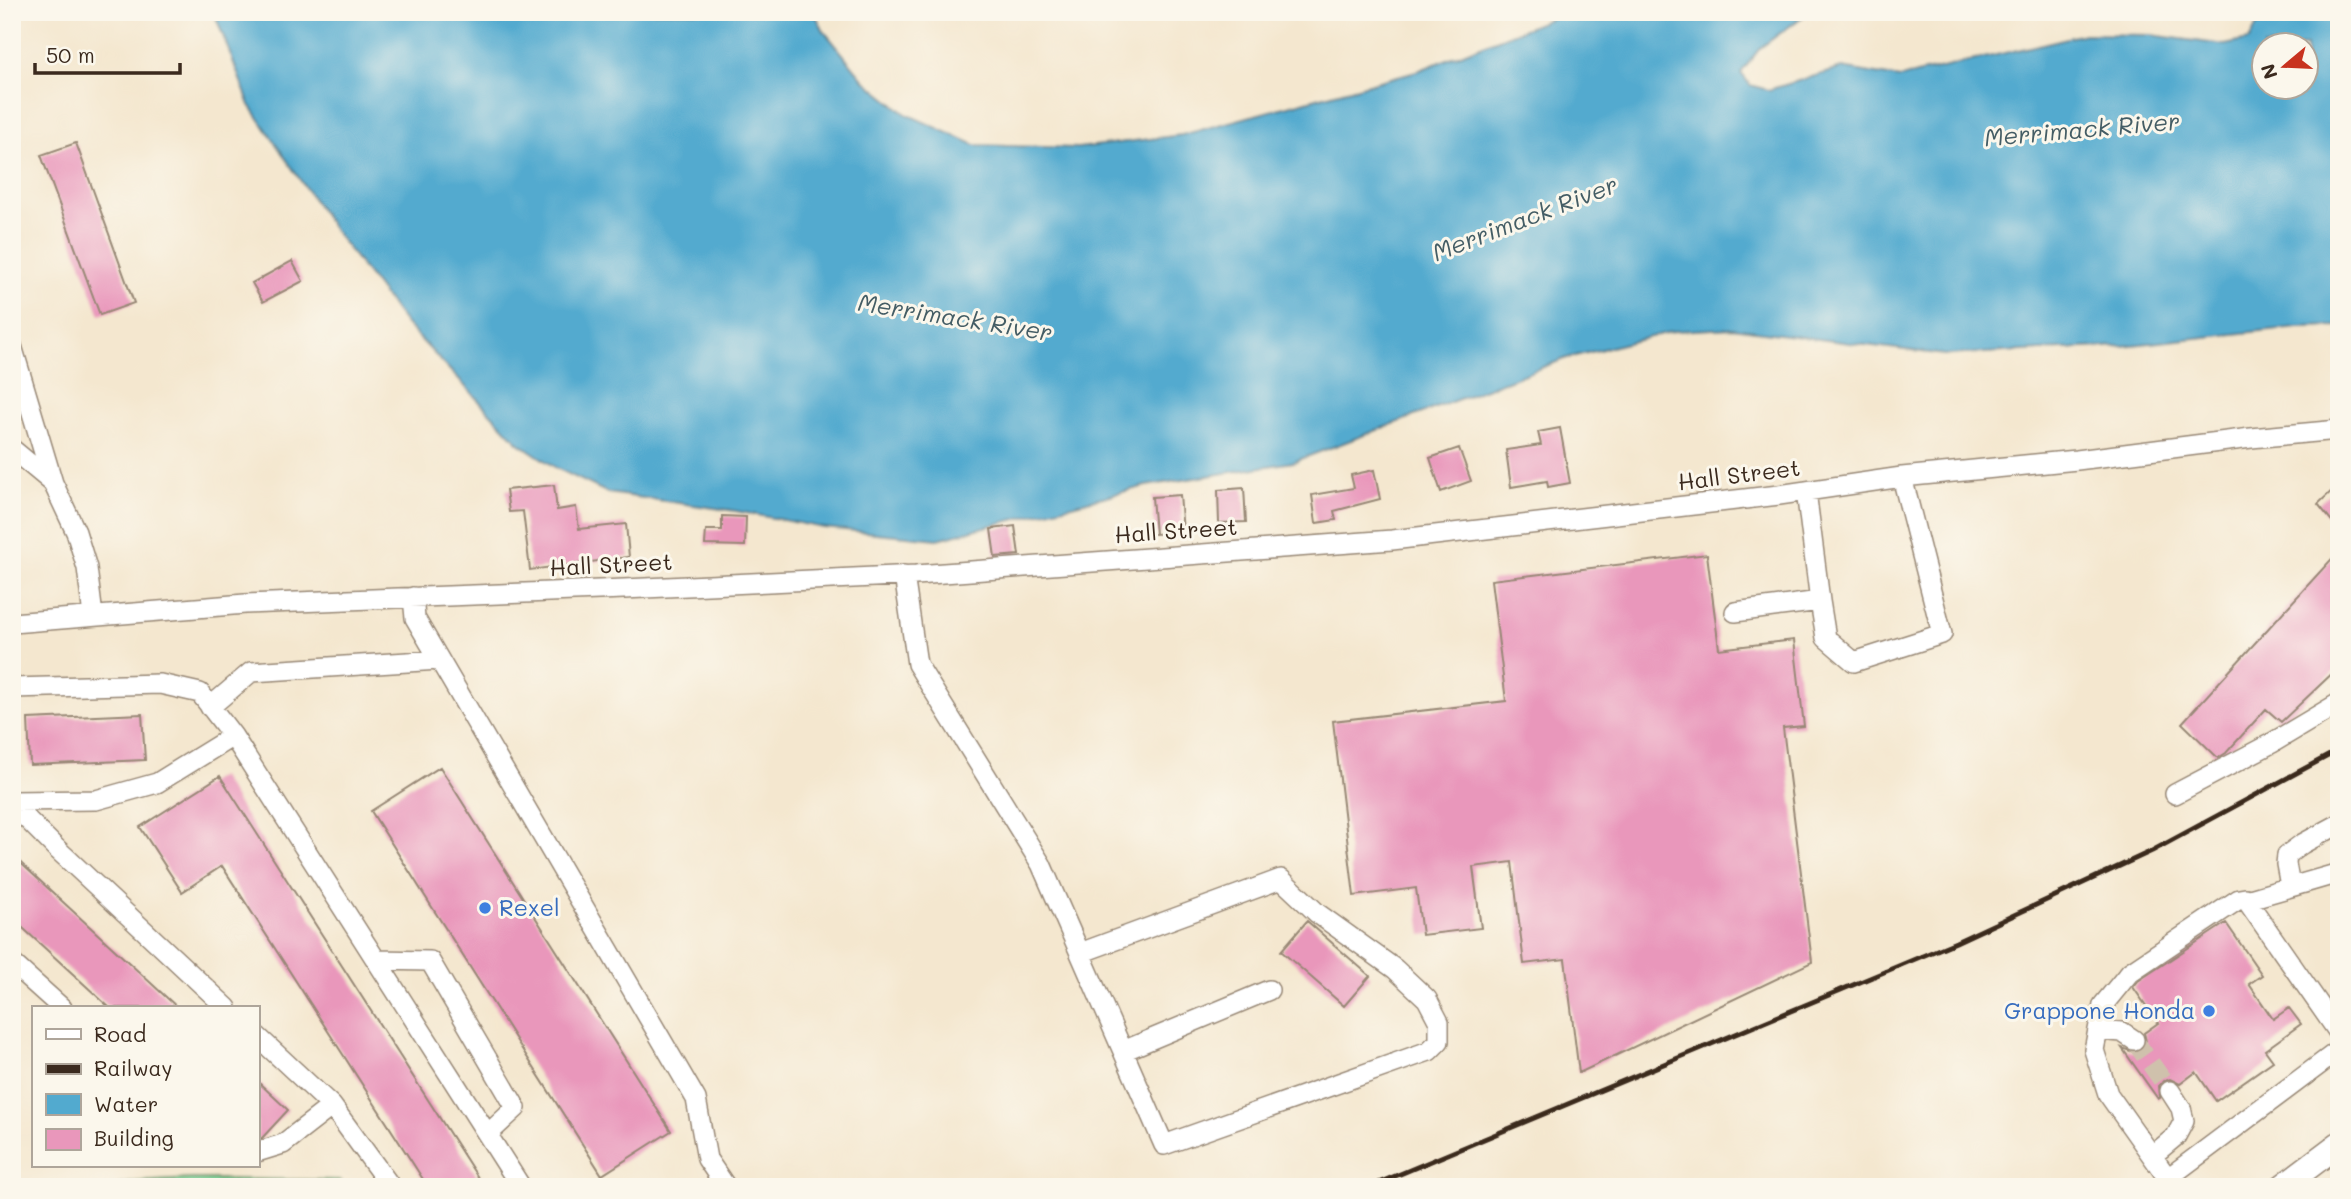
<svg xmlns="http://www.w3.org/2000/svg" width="2351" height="1199" font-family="Mali,sans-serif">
<rect width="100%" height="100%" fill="#fbf7ec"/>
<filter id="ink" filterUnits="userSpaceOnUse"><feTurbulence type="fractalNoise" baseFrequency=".0143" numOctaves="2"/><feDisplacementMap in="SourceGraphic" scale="14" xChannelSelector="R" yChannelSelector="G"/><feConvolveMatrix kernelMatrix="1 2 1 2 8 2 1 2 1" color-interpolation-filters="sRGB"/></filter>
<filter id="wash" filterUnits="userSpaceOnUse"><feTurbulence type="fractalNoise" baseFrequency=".00686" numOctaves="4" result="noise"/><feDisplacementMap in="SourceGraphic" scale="28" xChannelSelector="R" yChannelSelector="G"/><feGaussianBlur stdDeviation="1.57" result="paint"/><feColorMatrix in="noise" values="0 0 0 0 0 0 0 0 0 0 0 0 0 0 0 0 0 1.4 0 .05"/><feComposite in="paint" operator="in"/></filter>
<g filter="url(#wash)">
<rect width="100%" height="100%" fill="#f4e7cf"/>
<path fill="#81d79b" stroke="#5e805c" stroke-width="2" d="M 194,1179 L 340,1180 L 345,1187 L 110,1187 L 134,1182 Z"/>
<path fill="#52aacf" stroke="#466a76" stroke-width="2" fill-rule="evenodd" d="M 214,12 L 814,12 L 824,31 L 864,80 L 906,114 L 975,145 L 1078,148 L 1182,135 L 1420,70 L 1567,12 L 1809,12 L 1760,48 L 1741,73 L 1750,85 L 1768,90 L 1842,68 L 1900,78 L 2084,34 L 2151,35 L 2225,45 L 2249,40 L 2264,12 L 2339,12 L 2339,326 L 2298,327 L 2122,346 L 1945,355 L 1732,328 L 1674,331 L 1567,358 L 1293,462 L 1146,486 L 938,539 L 824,528 L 736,511 L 608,493 L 556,468 L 519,443 L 406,324 L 333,229 L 250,105 ZM 2264,46 L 2306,46 L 2306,88 L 2264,88 Z"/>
<g id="blocks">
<path fill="#e997bb" d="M 76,143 L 134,303 L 100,315 L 41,155 Z
M 292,261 L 303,281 L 263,302 L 252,283 Z
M 1560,428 L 1570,483 L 1548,487 L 1547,481 L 1511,487 L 1506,450 L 1541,445 L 1538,432 Z
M 1459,448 L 1471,481 L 1441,492 L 1430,458 Z
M 1374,470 L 1380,499 L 1334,511 L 1336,520 L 1316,523 L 1312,495 L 1354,488 L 1351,475 Z
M 2339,484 L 2339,530 L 2318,504 Z
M 554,485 L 557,510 L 576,507 L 579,529 L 626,524 L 629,557 L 530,570 L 523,511 L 509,512 L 506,490 Z
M 1244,488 L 1246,522 L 1219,523 L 1218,490 Z
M 1180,495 L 1183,532 L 1155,534 L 1152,497 Z
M 722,516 L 746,517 L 745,546 L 705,545 L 706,530 L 722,530 Z
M 1015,526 L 1019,555 L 995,557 L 991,529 Z
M 2339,551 L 2339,667 L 2281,722 L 2266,709 L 2226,753 L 2218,758 L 2182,723 Z
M 1707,554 L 1719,649 L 1794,640 L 1804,726 L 1783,728 L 1812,962 L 1579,1073 L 1565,959 L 1524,964 L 1512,862 L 1473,867 L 1481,928 L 1422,935 L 1416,888 L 1354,896 L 1333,721 L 1506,701 L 1491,580 Z
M 142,714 L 145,760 L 30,765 L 28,719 Z
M 440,767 L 671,1131 L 602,1175 L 371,811 Z
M 220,776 L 484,1187 L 428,1187 L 222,866 L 182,892 L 140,827 Z
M 12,855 L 178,1008 L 110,1008 L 12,918 Z
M 1307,921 L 1370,976 L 1344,1006 L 1281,951 Z
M 2226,923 L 2262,975 L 2249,984 L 2273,1019 L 2289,1008 L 2301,1024 L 2265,1050 L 2273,1061 L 2216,1101 L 2196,1072 L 2180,1084 L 2170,1079 L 2163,1081 L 2159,1086 L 2160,1098 L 2158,1099 L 2122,1048 L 2133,1052 L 2140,1051 L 2146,1041 L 2144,1033 L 2158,1023 L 2133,987 L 2138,981 Z
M 257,1081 L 288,1110 L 262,1138 L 257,1139 Z"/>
</g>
</g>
<g filter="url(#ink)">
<use href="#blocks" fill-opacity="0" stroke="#988876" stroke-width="2"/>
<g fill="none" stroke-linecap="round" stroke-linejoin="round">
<path stroke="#cfc1ac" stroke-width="19" stroke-dasharray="19 10" stroke-linecap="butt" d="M 2134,1040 L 2170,1091"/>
<defs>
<path id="minor" d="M 12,346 L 53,483
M 12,449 L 53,483 L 76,532 L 87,568 L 93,616
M 1806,491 L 1820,601
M 904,575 L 917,664 L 1041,864 L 1164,1145 L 1429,1051 L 1439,1041 L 1439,1022 L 1427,999 L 1395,969 L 1317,913 L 1281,879 L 1080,953
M 413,597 L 415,618 L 696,1099 L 707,1159 L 726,1187
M 1735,612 L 1820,601 L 1826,638 L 1854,662 L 1942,634 L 1902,477
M 12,623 L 245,604 L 624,589 L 916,575 L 1392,540 L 1779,495 L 1902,477 L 2077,460 L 2251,438 L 2339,430
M 12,688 L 160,684 L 200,693 L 233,736 L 521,1187
M 210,707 L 251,672 L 439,660
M 2175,794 L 2272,743 L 2339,703
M 12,801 L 96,800 L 157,783 L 233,736
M 12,804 L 56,848 L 227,1008
M 2290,886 L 2286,864 L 2287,855 L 2302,844 L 2339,824
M 2246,900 L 2339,873
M 376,960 L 430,961 L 516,1108 L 488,1134
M 12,963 L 62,1008
M 2098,1030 L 2122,1032 L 2134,1040
M 257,1036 L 332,1106
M 1123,1051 L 1269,990
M 257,1152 L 283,1144 L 332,1106 L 391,1187
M 2152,1156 L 2176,1136 L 2184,1121 L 2181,1108 L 2170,1091
M 2168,1178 L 2339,1050
M 2174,1187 L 2108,1094 L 2094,1050 L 2103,1005 L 2130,972 L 2239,899 L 2245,898 L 2339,1033"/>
<path id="major" d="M 2282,1187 L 2339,1144"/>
</defs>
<use href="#minor" stroke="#988876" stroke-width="22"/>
<use href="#major" stroke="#988876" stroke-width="27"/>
<use href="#minor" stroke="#fff" stroke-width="19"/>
<use href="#major" stroke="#fff" stroke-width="24"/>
<path stroke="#3b2a1e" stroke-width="5" d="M 1369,1187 L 1956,942 L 2152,851 L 2339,750"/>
</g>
</g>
<g fill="#3f7fe0" stroke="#fbf7ec" stroke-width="2.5">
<circle cx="485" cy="908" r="7"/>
<circle cx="2209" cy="1011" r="7"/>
</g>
<g text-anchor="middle" stroke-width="6" stroke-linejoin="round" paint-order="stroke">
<g font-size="23" fill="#3b2a1e" stroke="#fbf7ec">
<text transform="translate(1739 475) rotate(-7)" y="8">Hall Street</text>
<text transform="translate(1176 531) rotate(-4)" y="8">Hall Street</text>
<text transform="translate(611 565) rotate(-3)" y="8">Hall Street</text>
</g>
<g font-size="23" fill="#366cbe" stroke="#fbf7ec" text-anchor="start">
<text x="499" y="916">Rexel</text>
<text x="2195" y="1019" text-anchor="end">Grappone Honda</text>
</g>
<g font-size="24" font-style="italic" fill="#445d65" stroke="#fbf7ec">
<text transform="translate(2082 130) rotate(-5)" y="8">Merrimack River</text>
<text transform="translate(1525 219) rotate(-21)" y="8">Merrimack River</text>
<text transform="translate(955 318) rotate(9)" y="8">Merrimack River</text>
</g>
</g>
<rect width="2351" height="1199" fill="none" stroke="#fbf7ec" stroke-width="42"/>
<rect x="32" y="1006" width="228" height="161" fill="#fbf7ec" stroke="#aea59a" stroke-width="2"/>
<rect x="46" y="1029" width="35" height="10" fill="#ffffff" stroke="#aea59a" stroke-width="2"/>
<text x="94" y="1042" font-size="21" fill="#3b2a1e">Road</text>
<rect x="46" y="1064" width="35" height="10" fill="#3b2a1e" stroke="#aea59a" stroke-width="2"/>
<text x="94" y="1076" font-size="21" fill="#3b2a1e">Railway</text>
<rect x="46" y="1094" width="35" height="21" fill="#52aacf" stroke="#aea59a" stroke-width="2"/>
<text x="94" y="1112" font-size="21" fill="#3b2a1e">Water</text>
<rect x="46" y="1129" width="35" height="21" fill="#e997bb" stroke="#aea59a" stroke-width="2"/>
<text x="94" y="1146" font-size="21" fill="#3b2a1e">Building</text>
<g transform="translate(2285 66) rotate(251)"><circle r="33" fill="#fbf7ec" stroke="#aea59a" stroke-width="2"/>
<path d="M0-5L12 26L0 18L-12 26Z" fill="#c8321e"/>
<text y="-10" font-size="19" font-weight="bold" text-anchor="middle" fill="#3b2a1e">N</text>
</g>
<path d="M35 63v10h145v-10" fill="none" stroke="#3b2a1e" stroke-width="3.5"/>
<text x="46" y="63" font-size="21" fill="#3b2a1e" stroke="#fbf7ec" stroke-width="5" paint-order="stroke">50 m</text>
</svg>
